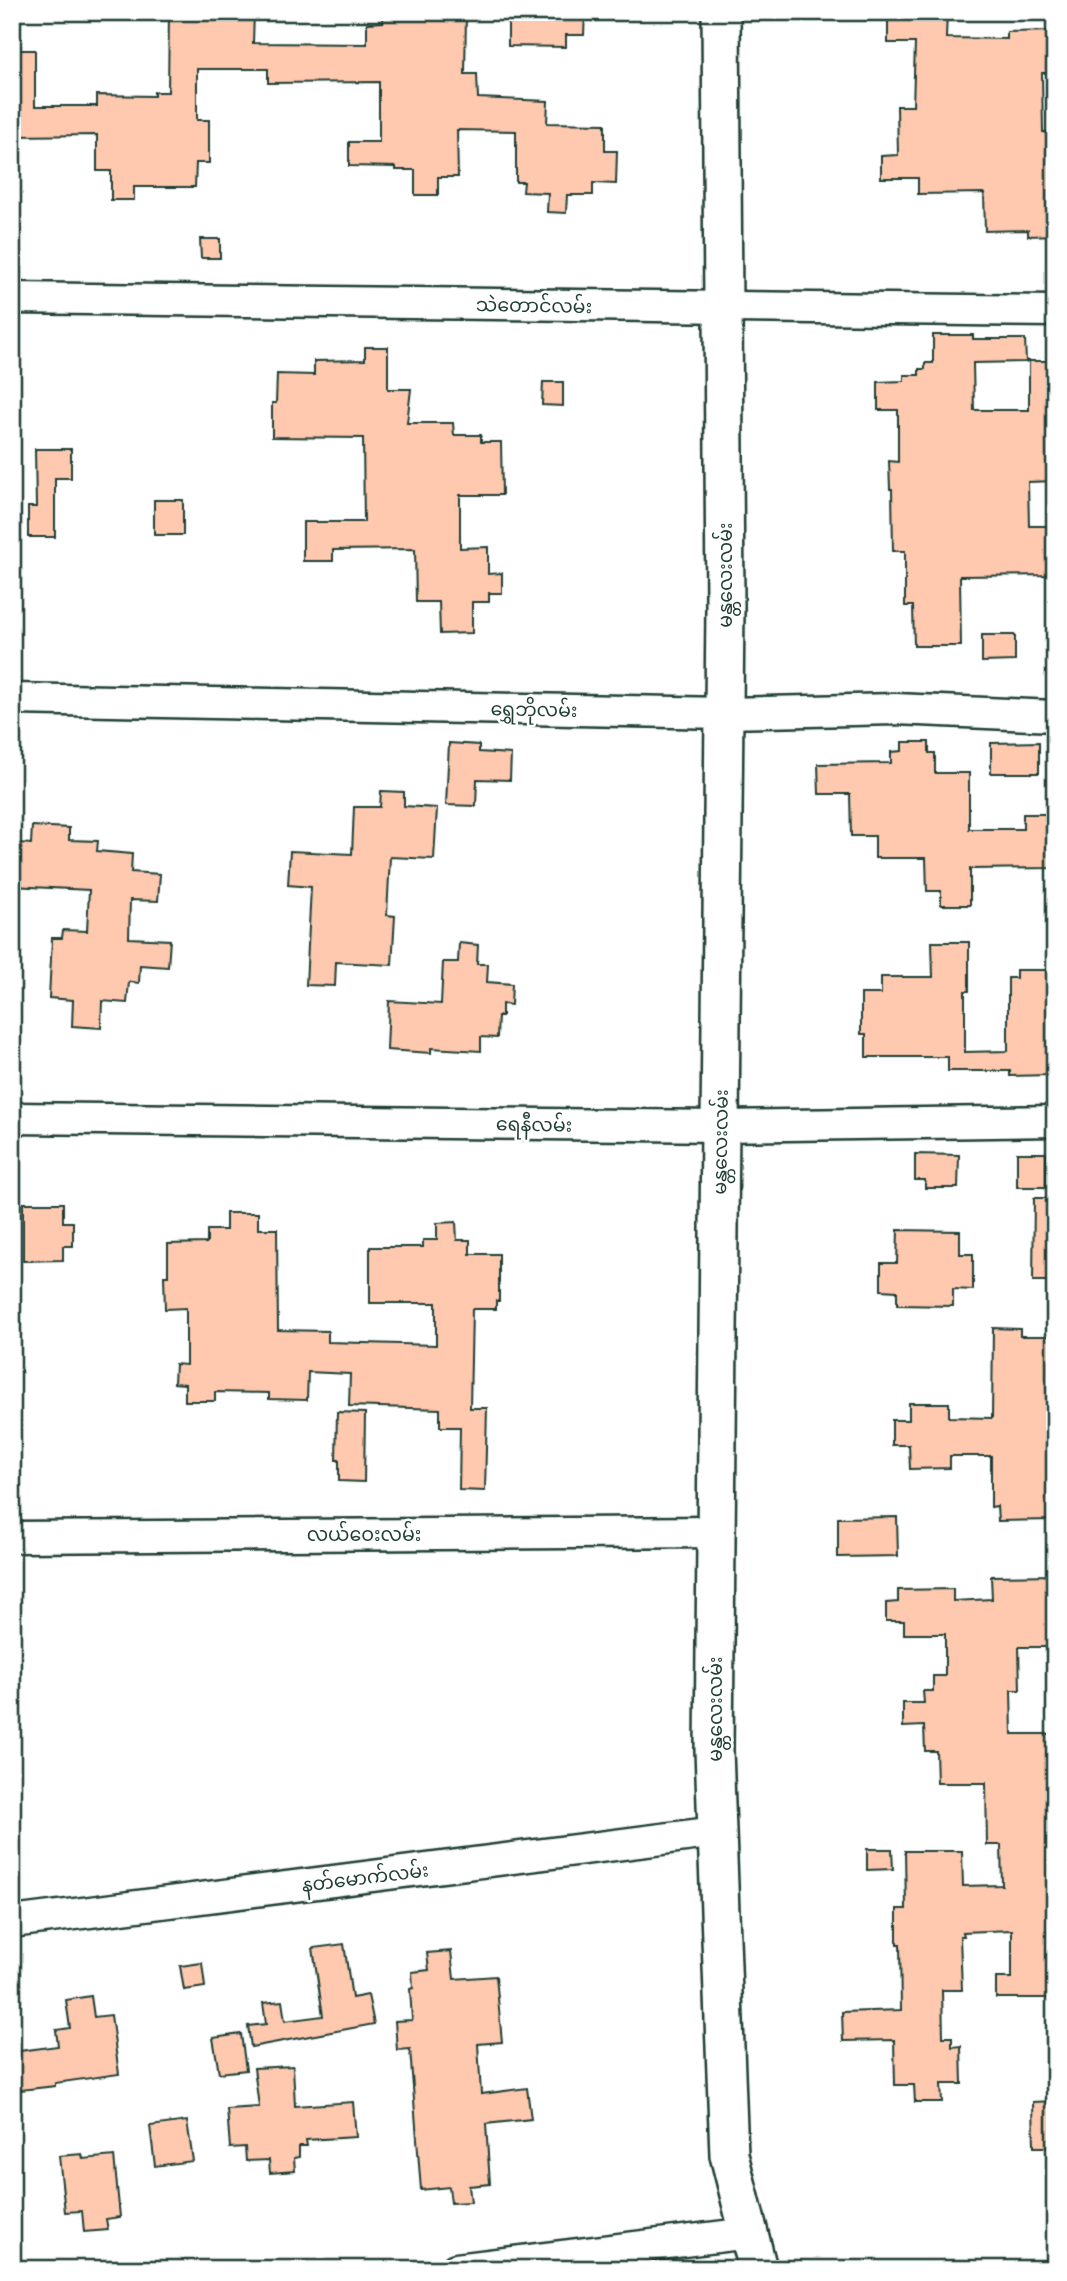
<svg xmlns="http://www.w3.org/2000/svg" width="1067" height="2281" font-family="Pangolin,'Noto Sans Myanmar',sans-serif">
<rect width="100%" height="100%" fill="#fff"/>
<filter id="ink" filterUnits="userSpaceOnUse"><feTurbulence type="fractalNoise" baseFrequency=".0143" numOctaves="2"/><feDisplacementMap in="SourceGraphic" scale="14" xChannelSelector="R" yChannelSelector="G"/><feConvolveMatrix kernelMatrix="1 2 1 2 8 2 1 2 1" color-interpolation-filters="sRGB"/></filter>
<g filter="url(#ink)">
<path fill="#fec9ae" stroke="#1f3d34" stroke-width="2" d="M 169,12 L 254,12 L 253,43 L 367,44 L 367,23 L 383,22 L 383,15 L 391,15 L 391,12 L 419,12 L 419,16 L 466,16 L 465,74 L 477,74 L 478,98 L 548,101 L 547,123 L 605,124 L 605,151 L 617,151 L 616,184 L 593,183 L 593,195 L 567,195 L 566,213 L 547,212 L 548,193 L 523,192 L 524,182 L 516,182 L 516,131 L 457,130 L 458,177 L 438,177 L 438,195 L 415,195 L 415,170 L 396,170 L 396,167 L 349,166 L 349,142 L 379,142 L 379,82 L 268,83 L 268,69 L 197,69 L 197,120 L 209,120 L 209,163 L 196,163 L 195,187 L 134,187 L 134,200 L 111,200 L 111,171 L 97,171 L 97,135 L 12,136 L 12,50 L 35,50 L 35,106 L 97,106 L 97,95 L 154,96 L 154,92 L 168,92 Z
M 528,12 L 585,12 L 584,35 L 566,35 L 566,47 L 508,46 L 508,22 L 528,23 Z
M 888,12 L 947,12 L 946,38 L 1007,39 L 1007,32 L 1055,31 L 1055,73 L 1042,73 L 1043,132 L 1055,132 L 1055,235 L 1028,236 L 1028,230 L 985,231 L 984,193 L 918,194 L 918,178 L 881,178 L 881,156 L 898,155 L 897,106 L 913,106 L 915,43 L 888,43 Z
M 200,239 L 220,239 L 220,258 L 201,258 Z
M 933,335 L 973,335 L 973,339 L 1025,339 L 1026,362 L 973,363 L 974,410 L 1029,410 L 1029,361 L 1048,361 L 1049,410 L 1054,410 L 1055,481 L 1028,482 L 1029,526 L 1051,526 L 1051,540 L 1055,540 L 1055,575 L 960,576 L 961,646 L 914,646 L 913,606 L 905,606 L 905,551 L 893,551 L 892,489 L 890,489 L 889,461 L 898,462 L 898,410 L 878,410 L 878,382 L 904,381 L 904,375 L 919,375 L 919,369 L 925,369 L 925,363 L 933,363 Z
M 365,347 L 388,347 L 388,389 L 411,389 L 407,423 L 453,423 L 454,435 L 481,435 L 481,442 L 501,442 L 502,495 L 460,495 L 460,548 L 488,547 L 488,574 L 502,573 L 502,593 L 489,593 L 489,602 L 472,602 L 472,633 L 440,634 L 439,602 L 416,602 L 415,549 L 333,550 L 333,561 L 303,561 L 303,522 L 364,522 L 363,438 L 272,437 L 272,403 L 276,403 L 277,374 L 314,375 L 314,361 L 365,360 Z
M 543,382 L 563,382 L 563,406 L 542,405 Z
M 35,449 L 71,449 L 71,478 L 55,478 L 55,537 L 28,537 L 28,507 L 36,507 Z
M 154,500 L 183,500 L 183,535 L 154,535 Z
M 982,635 L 1015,635 L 1015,661 L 982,662 Z
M 902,742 L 929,742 L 929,753 L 935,753 L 935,773 L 969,773 L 969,829 L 1023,829 L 1023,814 L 1055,814 L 1055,868 L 970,869 L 970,905 L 941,905 L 941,891 L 927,891 L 926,858 L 875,858 L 875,836 L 851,836 L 850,794 L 819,794 L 818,764 L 891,763 L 891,752 L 902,751 Z
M 1039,742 L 1039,773 L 991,773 L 991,743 Z
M 449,743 L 479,745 L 479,752 L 511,754 L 510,780 L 477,779 L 476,806 L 446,805 Z
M 381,791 L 404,792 L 404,806 L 437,808 L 434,859 L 390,857 L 387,915 L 395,916 L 392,965 L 336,962 L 335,986 L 306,985 L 311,887 L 288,885 L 290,851 L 352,854 L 354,807 L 380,807 Z
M 32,826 L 69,828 L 69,840 L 98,841 L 97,851 L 132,854 L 131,872 L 160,874 L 158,901 L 130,900 L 129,938 L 170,940 L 168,967 L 140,965 L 139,983 L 129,982 L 127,1003 L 102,1001 L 101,1028 L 72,1026 L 73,1000 L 49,998 L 52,938 L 62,938 L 63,930 L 87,931 L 89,890 L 12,886 L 12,862 L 19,863 L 20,843 L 31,844 Z
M 932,942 L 969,942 L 969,991 L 965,991 L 965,1052 L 1008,1051 L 1008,978 L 1016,978 L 1016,970 L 1055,970 L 1055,1033 L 1051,1033 L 1049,1075 L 1010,1076 L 1010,1071 L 948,1071 L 948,1057 L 866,1057 L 866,1034 L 861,1034 L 861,994 L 881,994 L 881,977 L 933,977 Z
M 459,943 L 478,945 L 477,964 L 488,964 L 487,982 L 512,984 L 511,1005 L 502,1004 L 502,1016 L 498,1016 L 497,1038 L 481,1037 L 481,1051 L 431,1048 L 431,1053 L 387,1050 L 389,1001 L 441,1004 L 443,962 L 458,962 Z
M 1017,1153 L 1046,1153 L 1046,1187 L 1017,1187 Z
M 915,1154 L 959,1155 L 958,1188 L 925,1188 L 925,1180 L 915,1180 Z
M 1034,1198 L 1055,1198 L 1055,1281 L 1033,1281 Z
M 23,1203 L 63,1203 L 63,1222 L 73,1222 L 73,1246 L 63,1246 L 63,1260 L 23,1261 Z
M 226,1213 L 258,1213 L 258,1229 L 277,1229 L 278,1330 L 328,1331 L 328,1342 L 436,1345 L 436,1303 L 370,1303 L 370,1247 L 423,1247 L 423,1240 L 437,1240 L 437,1223 L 456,1222 L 457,1240 L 470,1240 L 470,1254 L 499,1254 L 499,1301 L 496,1301 L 496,1309 L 472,1309 L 470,1408 L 487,1408 L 485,1491 L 459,1490 L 460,1427 L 440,1427 L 440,1409 L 349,1406 L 350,1374 L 308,1372 L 307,1400 L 269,1399 L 269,1393 L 215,1392 L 215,1401 L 185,1401 L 185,1384 L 174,1383 L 175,1364 L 186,1365 L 186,1308 L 165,1309 L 164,1276 L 168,1276 L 168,1244 L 207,1243 L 207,1230 L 226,1230 Z
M 898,1230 L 960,1231 L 960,1254 L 973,1254 L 973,1290 L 953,1289 L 953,1306 L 897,1305 L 897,1291 L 881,1290 L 881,1263 L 897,1263 Z
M 993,1328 L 1020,1329 L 1020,1336 L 1055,1336 L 1055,1520 L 998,1521 L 997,1506 L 991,1507 L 991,1456 L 950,1456 L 950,1468 L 910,1469 L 909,1445 L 892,1445 L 892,1420 L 909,1420 L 909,1403 L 949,1403 L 949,1417 L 992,1418 Z
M 337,1412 L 365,1413 L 364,1482 L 339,1481 L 339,1460 L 336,1460 Z
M 897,1517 L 898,1556 L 838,1557 L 838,1518 Z
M 1055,1575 L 1055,1647 L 1019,1647 L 1020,1690 L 1011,1690 L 1012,1734 L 1055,1734 L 1055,1817 L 1053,1817 L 1055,1998 L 996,1998 L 996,1978 L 1012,1978 L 1012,1930 L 963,1932 L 964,1936 L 960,1936 L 962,1990 L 942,1990 L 943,2037 L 952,2037 L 952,2047 L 961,2046 L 962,2084 L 941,2084 L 942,2102 L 915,2102 L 914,2085 L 895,2085 L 894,2040 L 843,2041 L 842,2012 L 901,2010 L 900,1944 L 897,1944 L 897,1909 L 906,1909 L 905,1851 L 962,1851 L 963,1886 L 1002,1885 L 1001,1845 L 987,1845 L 986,1783 L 937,1783 L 936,1751 L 925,1751 L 924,1726 L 903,1727 L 903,1703 L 924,1703 L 923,1691 L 933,1691 L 933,1676 L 945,1676 L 945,1634 L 904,1634 L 904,1621 L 886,1621 L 886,1603 L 898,1602 L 898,1590 L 953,1589 L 953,1601 L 992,1599 L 991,1576 Z
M 867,1849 L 892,1849 L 893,1869 L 867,1870 Z
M 344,1944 L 352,1998 L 368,1995 L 374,2024 L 251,2047 L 248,2026 L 266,2024 L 263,2003 L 282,2001 L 285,2021 L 323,2016 L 313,1948 Z
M 451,1951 L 454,1979 L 496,1976 L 502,2042 L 478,2044 L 481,2094 L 527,2088 L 531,2119 L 486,2124 L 490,2184 L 469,2186 L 471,2202 L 451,2203 L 449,2187 L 421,2190 L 410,2049 L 397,2050 L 395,2021 L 412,2020 L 410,1989 L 413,1988 L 412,1972 L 429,1970 L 427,1953 Z
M 202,1963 L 205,1987 L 184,1990 L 180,1966 Z
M 91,1996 L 94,2017 L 111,2015 L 119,2074 L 55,2083 L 55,2086 L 12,2091 L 12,2052 L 58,2046 L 56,2030 L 70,2028 L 66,2000 Z
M 241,2034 L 246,2070 L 219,2073 L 213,2038 Z
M 293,2066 L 295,2106 L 353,2102 L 356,2137 L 306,2140 L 307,2146 L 299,2146 L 299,2157 L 294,2158 L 295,2171 L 270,2173 L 269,2160 L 246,2161 L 245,2147 L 230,2148 L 227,2109 L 259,2107 L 254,2068 Z
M 1055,2101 L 1055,2147 L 1034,2147 L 1033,2102 Z
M 187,2121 L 193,2161 L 155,2166 L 150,2126 Z
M 82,2154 L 83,2159 L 114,2156 L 120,2217 L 106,2219 L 108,2230 L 84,2232 L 82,2211 L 65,2212 L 59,2156 Z"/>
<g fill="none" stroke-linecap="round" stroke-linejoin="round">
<defs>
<path id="minor" d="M 12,298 L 1055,311
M 12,699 L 724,713 L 896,709 L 1055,716
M 12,1118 L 720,1126 L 1055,1121
M 12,1537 L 716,1532
M 12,1922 L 717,1832
M 456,2269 L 749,2233"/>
<path id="major" d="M 721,12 L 725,607 L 714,1750 L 729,2155 L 758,2269"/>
</defs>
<use href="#minor" stroke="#1f3d34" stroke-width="35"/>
<use href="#major" stroke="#1f3d34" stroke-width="42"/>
<use href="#minor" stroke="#fff" stroke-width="30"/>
<use href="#major" stroke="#fff" stroke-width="37"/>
</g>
</g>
<g text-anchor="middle" stroke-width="5" stroke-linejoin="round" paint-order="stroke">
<g font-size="19" fill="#1f3d34" stroke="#fff">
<text transform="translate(534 305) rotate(1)" y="7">သဲတောင်လမ်း</text>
<text transform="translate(725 575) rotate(-90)" y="7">မန္တလေးလမ်း</text>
<text transform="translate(534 709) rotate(1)" y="7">ရွှေဘိုလမ်း</text>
<text transform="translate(534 1124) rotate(1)" y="7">ရေနီလမ်း</text>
<text transform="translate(720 1142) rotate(-89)" y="7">မန္တလေးလမ်း</text>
<text x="364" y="1541">လယ်ဝေးလမ်း</text>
<text transform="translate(715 1709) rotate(-90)" y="7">မန္တလေးလမ်း</text>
<text transform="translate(365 1877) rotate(-7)" y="7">နတ်မောက်လမ်း</text>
</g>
</g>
<rect width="1067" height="2281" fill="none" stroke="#fff" stroke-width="42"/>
<rect x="21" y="21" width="1025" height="2239" fill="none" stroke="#1f3d34" stroke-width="2.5" filter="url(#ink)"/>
</svg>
